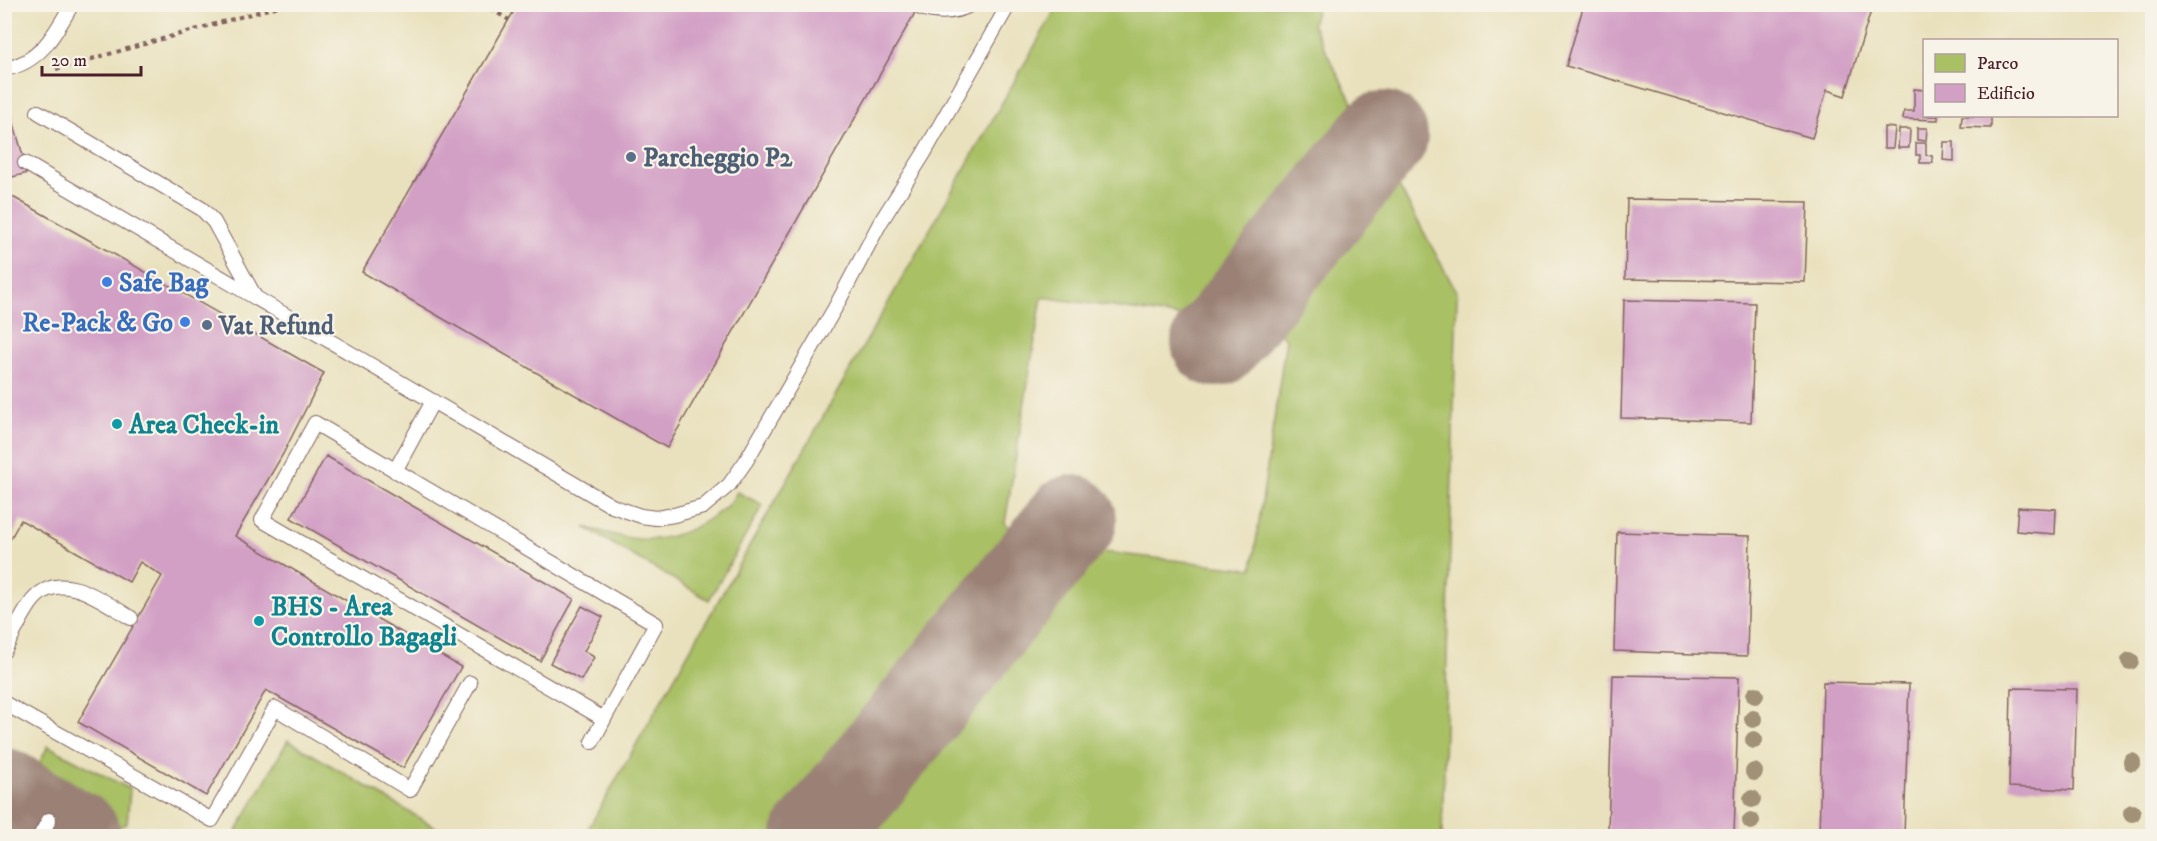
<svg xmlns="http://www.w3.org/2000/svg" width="2157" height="841" font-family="'IM FELL DW Pica',serif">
<rect width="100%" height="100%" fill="#f7f3e8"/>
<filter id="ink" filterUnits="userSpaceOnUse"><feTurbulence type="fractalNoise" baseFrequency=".0167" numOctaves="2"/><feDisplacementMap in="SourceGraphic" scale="12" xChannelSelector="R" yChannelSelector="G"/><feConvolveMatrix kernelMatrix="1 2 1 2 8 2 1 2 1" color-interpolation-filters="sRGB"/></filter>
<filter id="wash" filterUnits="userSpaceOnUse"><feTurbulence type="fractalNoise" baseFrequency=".008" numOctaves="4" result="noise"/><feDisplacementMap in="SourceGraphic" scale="24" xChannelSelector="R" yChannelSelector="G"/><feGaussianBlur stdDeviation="1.35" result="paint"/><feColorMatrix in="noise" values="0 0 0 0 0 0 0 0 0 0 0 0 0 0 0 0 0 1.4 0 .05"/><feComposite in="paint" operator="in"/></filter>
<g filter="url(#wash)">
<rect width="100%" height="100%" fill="#e9e1bd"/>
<path fill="#a9c065" stroke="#7a7048" stroke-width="1.5" d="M 1058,5 L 1318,5 L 1312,24 L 1361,120 L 1198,319 L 1042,297 L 1005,523 L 1017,542 L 776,836 L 584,836 Z
M 1390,170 L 1457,293 L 1442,836 L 855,836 L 1085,550 L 1252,569 L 1286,339 L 1270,324 Z
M 737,492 L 763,505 L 709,600 L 584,527 C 635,541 664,549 712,517 C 723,510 731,504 737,492 Z
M 288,740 L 450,836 L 234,836 Z
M 48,746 L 130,789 L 127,824 L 109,830 L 28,785 Z
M 9,819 L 30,832 L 27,836 L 5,836 L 5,826 Z"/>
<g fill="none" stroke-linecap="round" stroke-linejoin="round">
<path stroke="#9a8074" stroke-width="90" d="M 1216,342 L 1383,136
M 4,793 L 76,836
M 817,836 L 1072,520"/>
</g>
<g id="blocks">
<path fill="#d29fc5" d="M 518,4 L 920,4 L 667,448 L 362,272 Z
M 1584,4 L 1873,4 L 1845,96 L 1827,90 L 1812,138 L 1566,66 Z
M 1914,89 L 1924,90 L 1924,116 L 1938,116 L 1938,120 L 1903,119 L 1904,111 L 1914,111 Z
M 4,90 L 28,173 L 4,179 Z
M 1962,116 L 1991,116 L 1991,128 L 1961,127 Z
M 1884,127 L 1895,128 L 1893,148 L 1884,148 Z
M 1917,128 L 1927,128 L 1926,141 L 1917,140 Z
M 1899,129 L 1910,129 L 1909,148 L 1898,148 Z
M 1944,142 L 1954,142 L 1954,161 L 1943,160 Z
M 1916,143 L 1926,143 L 1926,155 L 1932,156 L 1933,163 L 1920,163 L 1920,155 L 1916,155 Z
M 4,192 L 324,373 L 283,454 L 235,536 L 461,667 L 403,768 L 266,690 L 206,796 L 78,722 L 162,576 L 140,562 L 129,582 L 21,520 L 4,550 Z
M 1627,199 L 1808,202 L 1805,282 L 1625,279 Z
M 1624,300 L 1755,303 L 1751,422 L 1621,418 Z
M 326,456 L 574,599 L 540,661 L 291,518 Z
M 2018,507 L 2056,509 L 2055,534 L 2016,531 Z
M 1617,532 L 1750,536 L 1747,656 L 1614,651 Z
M 582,606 L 603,617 L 584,651 L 594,657 L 581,680 L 550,663 Z
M 1613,675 L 1739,677 L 1734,836 L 1690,836 L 1690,834 L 1608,831 Z
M 1823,682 L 1909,684 L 1904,836 L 1819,836 Z
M 2011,688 L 2077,689 L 2074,790 L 2009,787 Z
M 2085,833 L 2085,836 L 2057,836 L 2057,834 Z"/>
</g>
</g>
<g filter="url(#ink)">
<use href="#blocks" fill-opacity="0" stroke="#82635e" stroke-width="1.5"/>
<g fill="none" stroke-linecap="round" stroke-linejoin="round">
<defs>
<path id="lane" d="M 918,7 C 937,14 954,14 972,4
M 38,112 L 202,209 L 214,222 L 254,295
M 25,163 L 612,506 L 641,516 L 656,518 L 674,515 L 703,507 L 729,485 L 746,461 L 835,308 L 880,223 L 923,155 L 1009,4
M 315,423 L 656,624 L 604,719 L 262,520 Z
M 395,471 L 433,401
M 4,651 C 12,637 25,608 35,598 C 63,569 104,602 131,618
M 4,703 L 212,820 L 275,708 L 410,790 L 470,683
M 592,742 L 604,719
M 40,836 L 49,820"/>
</defs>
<use href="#lane" stroke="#82635e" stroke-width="16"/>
<path stroke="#82635e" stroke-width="4" stroke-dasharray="4.5 4.5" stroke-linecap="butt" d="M 483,4 L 509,20
M 56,69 L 286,4"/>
<use href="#lane" stroke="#fff" stroke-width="14"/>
<defs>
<path id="lane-bridge" d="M 4,69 C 40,63 55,34 72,4"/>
</defs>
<use href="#lane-bridge" stroke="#82635e" stroke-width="16" stroke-linecap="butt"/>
<use href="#lane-bridge" stroke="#fff" stroke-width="14"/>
</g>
<g fill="#a19176">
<circle cx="2130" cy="661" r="9"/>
<circle cx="1755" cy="695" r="9"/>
<circle cx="1753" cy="719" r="9"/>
<circle cx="1754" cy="740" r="9"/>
<circle cx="2132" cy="762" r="9"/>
<circle cx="1754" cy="772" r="9"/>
<circle cx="1752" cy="799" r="9"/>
<circle cx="2132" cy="813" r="9"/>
<circle cx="1751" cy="821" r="9"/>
</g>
</g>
<g fill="#5c6f8a" stroke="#f7f3e8" stroke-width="2">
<circle cx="631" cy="157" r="6"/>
<circle cx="207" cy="325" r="6"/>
</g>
<g fill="#3f7fe0" stroke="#f7f3e8" stroke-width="2">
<circle cx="107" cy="282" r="6"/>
<circle cx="185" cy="322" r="6"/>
</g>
<g fill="#0f9aa8" stroke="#f7f3e8" stroke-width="2">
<circle cx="117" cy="424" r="6"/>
<circle cx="259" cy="621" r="6"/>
</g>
<g text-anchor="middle" stroke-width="4.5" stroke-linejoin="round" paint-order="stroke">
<g font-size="26" font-weight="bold" fill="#4e5e75" stroke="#f7f3e8" text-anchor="start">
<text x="643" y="166">Parcheggio P2</text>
<text x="219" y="334">Vat Refund</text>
</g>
<g font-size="26" font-weight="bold" fill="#366cbe" stroke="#f7f3e8" text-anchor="start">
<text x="119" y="291">Safe Bag</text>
<text x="173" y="331" text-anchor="end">Re-Pack &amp; Go</text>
</g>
<g font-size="26" font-weight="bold" fill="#0d838f" stroke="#f7f3e8" text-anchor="start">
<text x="129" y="433">Area Check-in</text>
<text x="271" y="615">BHS - Area<tspan x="271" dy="30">Controllo Bagagli</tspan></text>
</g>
</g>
<rect width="2157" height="841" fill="none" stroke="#f7f3e8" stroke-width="24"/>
<rect x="1923" y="39" width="195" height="78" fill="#f7f3e8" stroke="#b29e9c" stroke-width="1.5"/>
<rect x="1935" y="54" width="30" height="18" fill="#a9c065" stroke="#b29e9c" stroke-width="1.5"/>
<text x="1977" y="69" font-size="18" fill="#4a1f2b">Parco</text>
<rect x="1935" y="84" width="30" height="18" fill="#d29fc5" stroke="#b29e9c" stroke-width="1.5"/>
<text x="1977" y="99" font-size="18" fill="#4a1f2b">Edificio</text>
<path d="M42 66v9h99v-9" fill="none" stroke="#4a1f2b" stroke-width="3"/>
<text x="51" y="66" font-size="18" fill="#4a1f2b" stroke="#f7f3e8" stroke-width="4.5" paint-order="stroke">20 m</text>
</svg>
